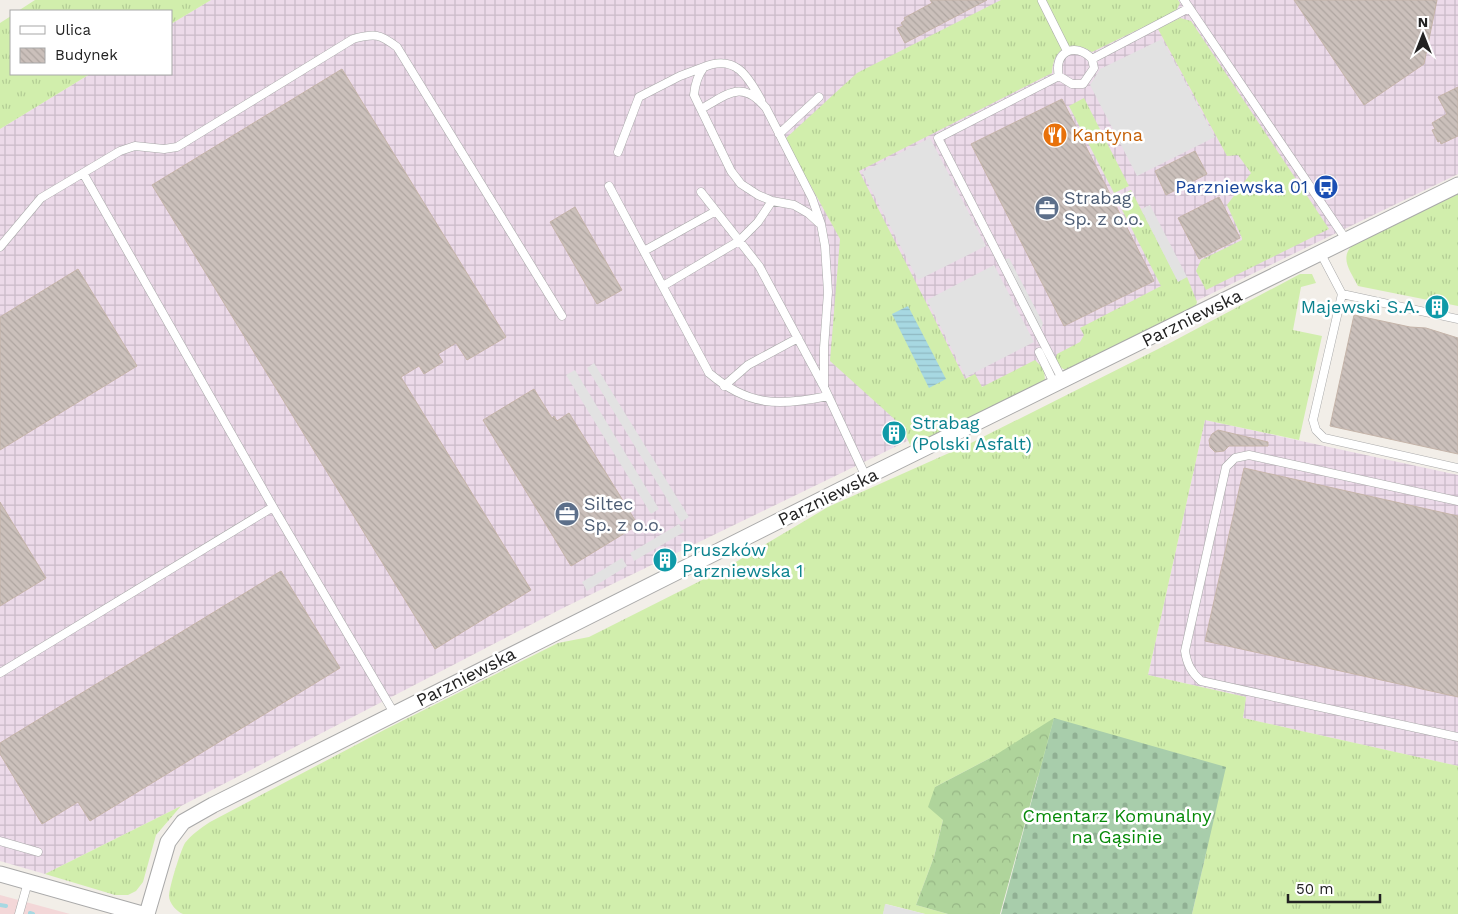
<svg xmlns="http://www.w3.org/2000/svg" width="1458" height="914" font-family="'Work Sans',sans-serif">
<defs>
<pattern id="industrial-grid" width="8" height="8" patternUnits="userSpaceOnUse" patternTransform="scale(1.25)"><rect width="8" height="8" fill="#ecdae9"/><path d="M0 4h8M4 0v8" fill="none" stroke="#cabbc8"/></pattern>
<pattern id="grass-tufts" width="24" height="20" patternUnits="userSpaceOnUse" patternTransform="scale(1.25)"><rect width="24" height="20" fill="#d1eeac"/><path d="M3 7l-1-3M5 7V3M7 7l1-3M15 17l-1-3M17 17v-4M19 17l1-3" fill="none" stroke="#b3cc94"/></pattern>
<pattern id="forest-crowns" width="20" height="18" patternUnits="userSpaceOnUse" patternTransform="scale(1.25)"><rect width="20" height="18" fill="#afd49b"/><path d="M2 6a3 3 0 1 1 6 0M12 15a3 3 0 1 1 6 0" fill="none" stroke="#96b685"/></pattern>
<pattern id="cemetery-stones" width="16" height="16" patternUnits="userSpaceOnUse" patternTransform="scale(1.25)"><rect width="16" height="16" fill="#a8cdab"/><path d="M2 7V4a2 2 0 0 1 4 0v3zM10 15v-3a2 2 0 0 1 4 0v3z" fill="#90b093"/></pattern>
<pattern id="water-rules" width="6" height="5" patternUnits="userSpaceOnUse" patternTransform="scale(1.25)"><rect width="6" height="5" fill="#a7d8e2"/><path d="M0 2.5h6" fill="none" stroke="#8fb9c2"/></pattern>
<pattern id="building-back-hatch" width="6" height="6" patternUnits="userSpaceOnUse" patternTransform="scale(1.25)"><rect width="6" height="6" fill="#cbc0bb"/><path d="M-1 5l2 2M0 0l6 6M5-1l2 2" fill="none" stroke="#aea5a0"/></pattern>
</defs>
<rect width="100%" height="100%" fill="#f2eee8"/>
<path fill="#f3d7d8" d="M 0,895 L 70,914 L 0,914 Z"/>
<path fill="url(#industrial-grid)" d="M 211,0 L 1458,0 L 1458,174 L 563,608 L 181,806 L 45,874 L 0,861 L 0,129 L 90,74 L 171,74 L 171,24 Z
M 1205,420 L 1458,475 L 1458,766 L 1243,718 L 1246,697 L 1148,675 Z"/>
<path fill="url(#grass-tufts)" d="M 35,0 L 211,0 L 171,24 L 171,11 L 18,11 Z
M 1001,0 L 1178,0 L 1180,3 L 1176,11 L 1092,52 C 1071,38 1053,48 1052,73 L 859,171 L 965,379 L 975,374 L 982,387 L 1035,360 L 1044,369 L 1045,381 L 912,449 L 901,425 L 830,361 L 840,239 L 785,139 L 857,73 Z
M 11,16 L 11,74 L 90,74 L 0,129 L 0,23 Z
M 1180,18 L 1191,21 L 1329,229 L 1206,290 L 1196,271 L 1201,260 L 1242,240 L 1242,238 L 1227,205 L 1251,173 L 1238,155 L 1227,156 L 1158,29 Z
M 1084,98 L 1129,186 L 1114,193 L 1069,106 Z
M 1131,190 L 1178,281 L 1187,277 L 1197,302 L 1195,308 L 1068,372 L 1054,363 L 1057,354 L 1080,342 L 1084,335 L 1080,328 L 1161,286 L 1116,198 Z
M 1458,191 L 1458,306 L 1358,286 C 1349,269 1338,256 1356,242 Z
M 1300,274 L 1312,274 L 1316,283 L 1301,287 L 1293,330 L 1322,336 L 1299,440 L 1205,420 L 1148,675 L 1246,697 L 1243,718 L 1458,766 L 1458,914 L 1192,914 L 1206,853 L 994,756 L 935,787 L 943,820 L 934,857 L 916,905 L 948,914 L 925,914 L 886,904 L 883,914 L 183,914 C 177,912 169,903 169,896 C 169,888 181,849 185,843 C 192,834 201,828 210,822 L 386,729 L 558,643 L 589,637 L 724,569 L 828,507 L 967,445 L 1168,344 Z
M 181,806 L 156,835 L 143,882 L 136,891 L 128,895 L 115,895 L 45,874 Z"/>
<path fill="url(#forest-crowns)" d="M 1054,718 L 1000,914 L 948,914 L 916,905 L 934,857 L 943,820 L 928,807 L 935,787 L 994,756 Z"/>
<path fill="url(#cemetery-stones)" d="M 1054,718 L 1226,767 L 1192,914 L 1001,914 Z"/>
<path fill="#e2e2e2" d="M 1162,39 L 1215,137 L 1137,176 L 1090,85 L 1100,69 Z
M 930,138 L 986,246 L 918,280 L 862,172 Z
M 1150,205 L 1187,277 L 1178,282 L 1141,209 Z
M 1009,258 L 1043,323 L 1041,330 L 1004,260 Z
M 994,265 L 1034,342 L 966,377 L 927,300 Z
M 594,363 L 689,517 L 681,522 L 587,368 Z
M 575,370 L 659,509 L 651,514 L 566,375 Z
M 679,524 L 684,532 L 634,561 L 630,553 Z
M 622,558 L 627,566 L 587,591 L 582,582 Z
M 885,904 L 925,914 L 883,914 Z"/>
<path fill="url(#water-rules)" d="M 908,306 L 946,379 L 929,388 L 892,314 Z"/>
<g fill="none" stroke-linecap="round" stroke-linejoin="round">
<path stroke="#a7d8e2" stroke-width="4" d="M 0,905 L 6,906
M 30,913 L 33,914"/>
</g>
<path fill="url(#building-back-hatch)" stroke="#c5b4a9" d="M 930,0 L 987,0 L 905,43 L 897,28 L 903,26 L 901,23 L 905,20 L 904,18 L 932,3 Z
M 1294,0 L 1437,0 L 1424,64 L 1364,105 Z
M 342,69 L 506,337 L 467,360 L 456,343 L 438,354 L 443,362 L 424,374 L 419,366 L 401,377 L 531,590 L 435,649 L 152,185 Z
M 1458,87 L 1458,136 L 1441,144 L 1440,141 L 1438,142 L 1432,130 L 1435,129 L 1432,123 L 1447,114 L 1438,97 Z
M 1062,99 L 1154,281 L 1064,326 L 971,144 Z
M 1195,151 L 1207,174 L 1166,195 L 1155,171 Z
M 1219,197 L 1240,238 L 1199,259 L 1178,218 Z
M 575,207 L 622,290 L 597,304 L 550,222 Z
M 78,269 L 137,366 L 0,450 L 0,317 Z
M 1354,315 L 1410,327 L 1426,328 L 1458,338 L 1458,454 L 1330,426 Z
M 534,389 L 552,418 L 554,416 L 557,421 L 569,413 L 638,525 L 571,566 L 483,420 Z
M 1218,430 L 1268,442 L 1268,446 L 1229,446 L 1224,451 L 1215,452 L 1210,447 L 1209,440 L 1212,434 Z
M 1244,468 L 1458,516 L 1458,697 L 1205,641 Z
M 0,502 L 46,578 L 0,606 Z
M 281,571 L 340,668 L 90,821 L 78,802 L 42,824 L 0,754 L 0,743 Z"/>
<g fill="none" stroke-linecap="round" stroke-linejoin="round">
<defs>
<path id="service" d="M 1184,0 L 1347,241
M 1042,1 L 1067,51
M 1059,76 C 1053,52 1075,41 1092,59
M 761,100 C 748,76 735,54 704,67 C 697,76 695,84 694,95 L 731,171 L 741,184 L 758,195 L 772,201 L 794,205 L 808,213 L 819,223
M 701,109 C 728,94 742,79 766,108 L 812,198 L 821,224 L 825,246 L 828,292 L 824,348 L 824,387
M 779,134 L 819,97
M 618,152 L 639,97 L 680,76 L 704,67
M 83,173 L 273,507 L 394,713
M 609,186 L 709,373 C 749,407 780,406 828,396
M 701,192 L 759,266 L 824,387 L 866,477
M 0,247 L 41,198 L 120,151 L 135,146 L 164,149 L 177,147 L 353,39 C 375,33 380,34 397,47 L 562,316
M 644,251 L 716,211
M 1321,254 L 1342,294 L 1313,420 L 1316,430 L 1324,438 L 1458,468
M 663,286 L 739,241 L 758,222 L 772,201
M 1342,294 L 1458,319
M 1039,352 L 1055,385
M 1063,381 L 938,138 L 1059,76 L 1072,84 L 1083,84 L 1094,68 L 1092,59 L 1189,8
M 724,386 L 748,365 L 798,338
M 1458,501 L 1249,455 L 1235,458 L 1226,467 L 1185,651 C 1187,664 1191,672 1201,681 L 1458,737
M 0,673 L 273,507
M 0,841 L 38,852
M 19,914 L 28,882"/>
<path id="minor" d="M 0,874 L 142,914
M 147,914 L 168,842 L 183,822 L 213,805 L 866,477 L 1458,185"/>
</defs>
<use href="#service" stroke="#a9a9a9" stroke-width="9"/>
<use href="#minor" stroke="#a9a9a9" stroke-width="17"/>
<use href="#service" stroke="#fff" stroke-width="8"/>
<use href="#minor" stroke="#fff" stroke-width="15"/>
</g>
<defs>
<symbol id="restaurant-disc" viewBox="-11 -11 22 22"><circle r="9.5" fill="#e8710a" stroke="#fff"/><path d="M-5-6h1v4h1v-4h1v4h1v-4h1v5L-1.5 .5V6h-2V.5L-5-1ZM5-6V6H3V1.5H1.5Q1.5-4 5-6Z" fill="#fff"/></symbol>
<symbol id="bus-disc" viewBox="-11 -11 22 22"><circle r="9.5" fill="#1a4fb4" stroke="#fff"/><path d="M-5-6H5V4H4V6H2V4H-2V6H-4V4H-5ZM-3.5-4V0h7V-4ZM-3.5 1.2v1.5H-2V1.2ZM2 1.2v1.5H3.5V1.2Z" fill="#fff"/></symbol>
<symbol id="office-disc" viewBox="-11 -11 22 22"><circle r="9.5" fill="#5c6f8a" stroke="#fff"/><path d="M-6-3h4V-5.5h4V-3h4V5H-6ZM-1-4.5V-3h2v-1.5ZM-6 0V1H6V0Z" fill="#fff"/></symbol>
<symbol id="building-disc" viewBox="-11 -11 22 22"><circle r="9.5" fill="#0f9aa8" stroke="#fff"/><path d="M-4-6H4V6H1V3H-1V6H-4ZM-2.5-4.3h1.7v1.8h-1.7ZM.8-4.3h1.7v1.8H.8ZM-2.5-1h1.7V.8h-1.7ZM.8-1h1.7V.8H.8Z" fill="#fff"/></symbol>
</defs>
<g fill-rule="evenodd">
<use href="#restaurant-disc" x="1041" y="121" width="28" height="28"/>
<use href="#bus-disc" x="1312" y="173" width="28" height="28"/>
<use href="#office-disc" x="1033" y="194" width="28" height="28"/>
<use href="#building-disc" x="1423" y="293" width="28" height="28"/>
<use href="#building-disc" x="880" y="419" width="28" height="28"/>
<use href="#office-disc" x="553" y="500" width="28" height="28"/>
<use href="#building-disc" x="651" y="546" width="28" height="28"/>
</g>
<g text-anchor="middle" stroke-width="5" stroke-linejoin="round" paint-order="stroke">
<g font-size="18" fill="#c56008" stroke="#fff" text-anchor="start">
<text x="1072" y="141">Kantyna</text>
</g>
<g font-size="18" fill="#164399" stroke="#fff" text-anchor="end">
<text x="1308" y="193">Parzniewska 01</text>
</g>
<g font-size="18" fill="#4e5e75" stroke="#fff" text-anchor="start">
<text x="1064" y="204">Strabag<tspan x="1064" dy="21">Sp. z o.o.</tspan></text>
<text x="584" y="510">Siltec<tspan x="584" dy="21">Sp. z o.o.</tspan></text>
</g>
<g font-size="18" fill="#0d838f" stroke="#fff" text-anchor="start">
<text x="1420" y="313" text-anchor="end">Majewski S.A.</text>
<text x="912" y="429">Strabag<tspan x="912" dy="21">(Polski Asfalt)</tspan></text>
<text x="682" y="556">Pruszków<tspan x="682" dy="21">Parzniewska 1</tspan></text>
</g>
<g font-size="18" fill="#222" stroke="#fff">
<text transform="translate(1192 318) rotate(-26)" y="6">Parzniewska</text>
<text transform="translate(828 497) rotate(-26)" y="6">Parzniewska</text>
<text transform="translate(466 677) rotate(-27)" y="6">Parzniewska</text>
</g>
<g font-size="18" fill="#068a08" stroke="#fff">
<text x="1117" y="822">Cmentarz Komunalny<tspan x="1117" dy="21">na Gąsinie</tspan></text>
</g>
</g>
<rect x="10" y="10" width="162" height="65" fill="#ffffff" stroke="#a7a7a7"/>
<rect x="20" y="26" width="25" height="8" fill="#ffffff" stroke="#a7a7a7"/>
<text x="55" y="35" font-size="15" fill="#222222">Ulica</text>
<rect x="20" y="48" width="25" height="15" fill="url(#building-back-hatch)" stroke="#a7a7a7"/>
<text x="55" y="60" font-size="15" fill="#222222">Budynek</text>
<g transform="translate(1423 35)" stroke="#ffffff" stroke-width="4" paint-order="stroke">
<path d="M0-4L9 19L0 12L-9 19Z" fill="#222222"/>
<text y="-8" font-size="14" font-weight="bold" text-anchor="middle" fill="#222222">N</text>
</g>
<path d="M1288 894v8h92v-8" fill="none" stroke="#222222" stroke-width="2.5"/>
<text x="1296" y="894" font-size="15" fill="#222222" stroke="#ffffff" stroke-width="4" paint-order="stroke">50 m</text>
</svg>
